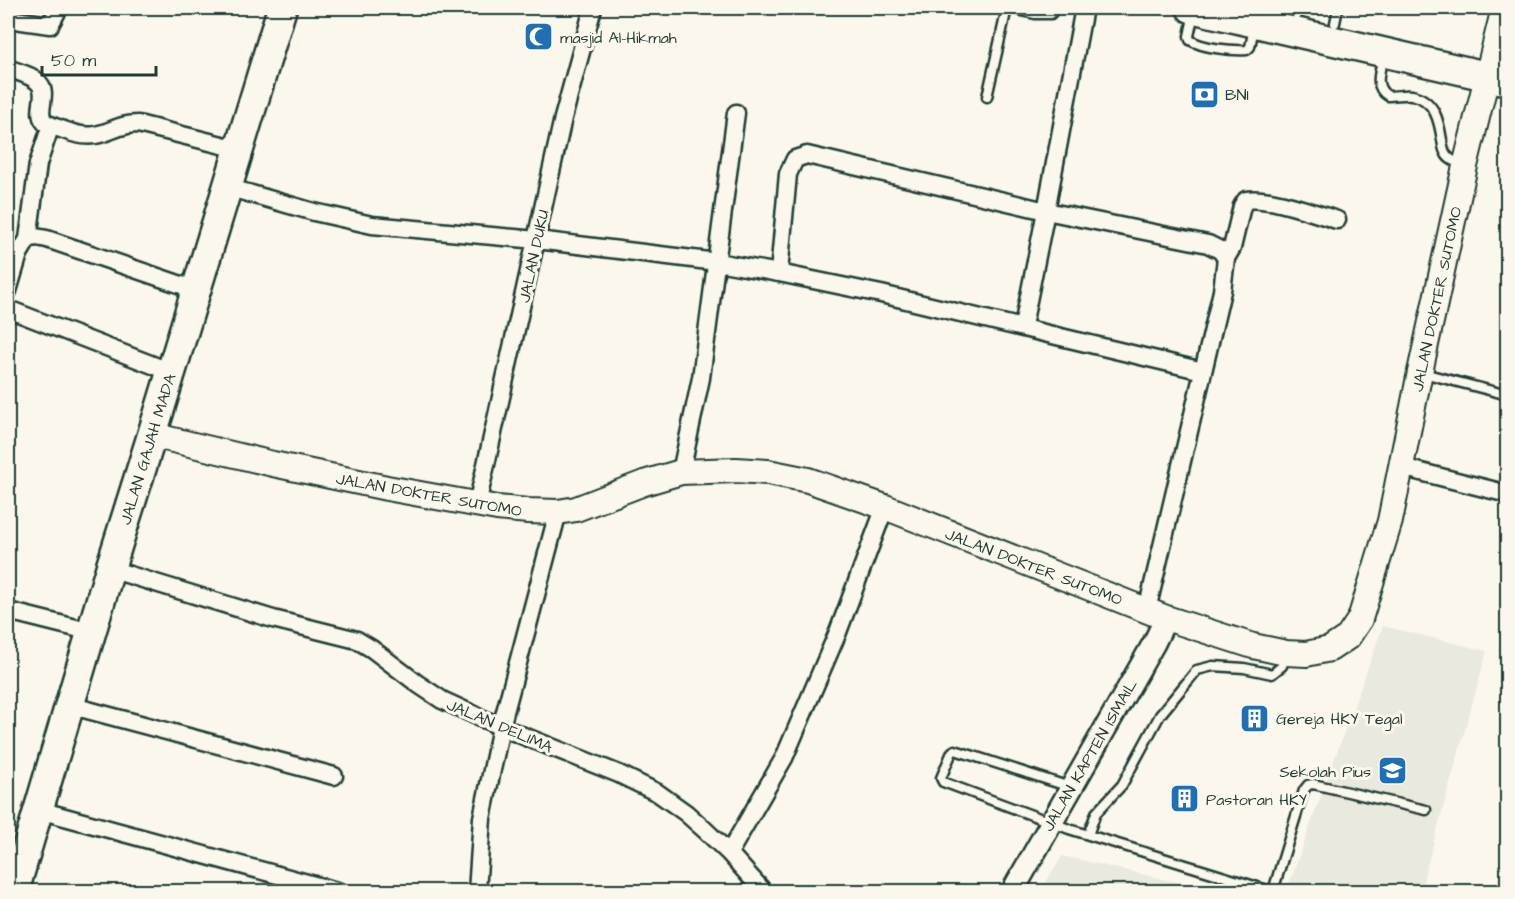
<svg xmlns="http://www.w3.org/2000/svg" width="1515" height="899" font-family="'Architects Daughter',sans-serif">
<rect width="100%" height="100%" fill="#fbf7ec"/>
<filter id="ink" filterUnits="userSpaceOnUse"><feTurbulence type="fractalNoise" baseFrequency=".0167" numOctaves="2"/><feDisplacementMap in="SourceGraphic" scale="12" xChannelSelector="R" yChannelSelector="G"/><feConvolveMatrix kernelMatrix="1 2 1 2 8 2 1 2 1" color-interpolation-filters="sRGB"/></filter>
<g filter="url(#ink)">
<path fill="#eae9de" d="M 1383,626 L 1487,651 L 1420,891 L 1286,892 Z
M 1062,856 L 1216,891 L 1040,891 Z"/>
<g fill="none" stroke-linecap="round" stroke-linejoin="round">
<defs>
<path id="service" d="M 1009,8 L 1035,14 L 1051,14 L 1055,8
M 1194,13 L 1189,36 L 1190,40 C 1202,48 1232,51 1247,50 L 1250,47 L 1254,28
M 1297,15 L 1299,8
M 1335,23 L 1338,8
M 1383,57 C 1380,71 1373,87 1388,96 C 1396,96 1405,94 1412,95 C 1435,100 1439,121 1442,140 C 1443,145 1443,150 1446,154 C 1449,160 1456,162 1462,164
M 987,97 L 1007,8
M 1423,373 L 1508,395
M 1070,787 L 955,750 L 952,752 L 941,778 L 943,782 L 1069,829 L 1274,892
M 1088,835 L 1096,813 L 1122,785 L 1160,715 L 1197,670 L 1213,666 L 1244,668 L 1272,674 L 1282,666 L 1286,655
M 1273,891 L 1304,790 L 1308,785 L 1313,784 L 1426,810"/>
<path id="minor" d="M 1084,8 L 1046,211 L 1208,244 L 1220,250 L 1226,258 L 1222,291 L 1147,610
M 8,19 L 50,25 L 59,8
M 8,68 C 17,72 32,75 39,83 C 50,95 33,114 47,124 C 62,129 80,138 95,135 C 113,132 118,124 138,124 L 238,149
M 227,187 L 314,212 L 372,225 L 537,240 L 717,262 L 779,273 L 881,294 L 1203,371
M 28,239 L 38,164 L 51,125
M 1226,258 L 1232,248 L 1242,206 L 1246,200 C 1268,196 1314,213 1337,220
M 779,273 L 788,174 L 795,159 L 807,155 L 1046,211 L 1023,326
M 8,291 L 19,254 L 28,239 L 36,237 L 47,239 L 196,290
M 8,309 L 171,372
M 1401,467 L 1508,494
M 681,472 L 701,378 L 736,113
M 477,505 L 563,118 L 593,8
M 110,569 L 273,619 L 357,640 L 372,649 L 418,684 L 442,700 L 501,727 L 619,774 L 658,793 L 686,813 L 705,830 L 729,853 L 764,892
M 8,611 L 80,629 L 89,639
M 69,705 L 334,776
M 39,810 L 340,892
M 729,853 L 784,758 L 838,632 L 885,507
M 477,892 L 482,818 L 501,727 L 558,512"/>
<path id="tertiary" d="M 1012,892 L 1154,643 L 1166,618"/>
<path id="secondary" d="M 152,435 L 273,464 L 387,488 L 497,508 L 528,511 L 558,512 L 576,509 L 644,483 L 681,472 L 736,470 L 768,472 L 808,480 L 885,507 L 1166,618 L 1253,646 L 1286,653 L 1306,654 L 1330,649 L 1348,637 L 1360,619 L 1390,521 L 1420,372 L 1465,166 L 1504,8"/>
<path id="trunk" d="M 1191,8 L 1508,81
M 14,892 L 110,569 L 152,435 L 282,8"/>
</defs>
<use href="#service" stroke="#1f3d34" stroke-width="13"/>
<use href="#minor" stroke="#1f3d34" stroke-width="21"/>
<use href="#tertiary" stroke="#1f3d34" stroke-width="26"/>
<use href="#secondary" stroke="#1f3d34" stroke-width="28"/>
<use href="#trunk" stroke="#1f3d34" stroke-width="33"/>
<use href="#service" stroke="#fbf7ec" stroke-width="8"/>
<use href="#minor" stroke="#fbf7ec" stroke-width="16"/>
<use href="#tertiary" stroke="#fbf7ec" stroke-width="21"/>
<use href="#secondary" stroke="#fbf7ec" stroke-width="24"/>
<use href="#trunk" stroke="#fbf7ec" stroke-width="28"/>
</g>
</g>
<defs>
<symbol id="mosque-square" viewBox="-11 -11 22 22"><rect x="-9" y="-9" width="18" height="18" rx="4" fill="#1f6fb2" stroke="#fbf7ec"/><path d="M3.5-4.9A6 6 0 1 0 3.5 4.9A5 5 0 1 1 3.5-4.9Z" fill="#fff"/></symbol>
<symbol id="bank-square" viewBox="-11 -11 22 22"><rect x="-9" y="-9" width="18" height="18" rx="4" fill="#1f6fb2" stroke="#fbf7ec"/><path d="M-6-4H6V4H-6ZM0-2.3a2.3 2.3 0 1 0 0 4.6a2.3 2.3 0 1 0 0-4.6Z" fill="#fff"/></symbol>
<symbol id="building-square" viewBox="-11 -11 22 22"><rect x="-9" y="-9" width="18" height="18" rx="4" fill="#1f6fb2" stroke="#fbf7ec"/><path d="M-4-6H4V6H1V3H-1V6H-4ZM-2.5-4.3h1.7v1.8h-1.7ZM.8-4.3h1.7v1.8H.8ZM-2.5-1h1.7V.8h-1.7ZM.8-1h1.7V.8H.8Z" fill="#fff"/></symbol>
<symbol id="school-square" viewBox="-11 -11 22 22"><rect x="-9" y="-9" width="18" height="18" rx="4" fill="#1f6fb2" stroke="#fbf7ec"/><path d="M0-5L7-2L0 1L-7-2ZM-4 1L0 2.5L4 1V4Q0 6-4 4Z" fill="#fff"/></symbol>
</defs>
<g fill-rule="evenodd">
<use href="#mosque-square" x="522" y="20" width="33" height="33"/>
<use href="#bank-square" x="1188" y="78" width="33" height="33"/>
<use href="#building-square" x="1238" y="702" width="33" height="33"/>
<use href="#school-square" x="1376" y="754" width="33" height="33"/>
<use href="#building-square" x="1168" y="782" width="33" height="33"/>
</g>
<g text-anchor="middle" stroke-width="6" stroke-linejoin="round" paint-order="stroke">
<g font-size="16" fill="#1f3d34" stroke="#fbf7ec" text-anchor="start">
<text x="560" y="43">masjid Al-Hikmah</text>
<text x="1225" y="100">BNI</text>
<text x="1276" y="724">Gereja HKY Tegal</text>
<text x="1371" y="777" text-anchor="end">Sekolah Pius</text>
<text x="1206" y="805">Pastoran HKY</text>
</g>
<g font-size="16" fill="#1f3d34" stroke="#fbf7ec">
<text transform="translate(533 256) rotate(-78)" y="6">JALAN DUKU</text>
<text transform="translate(1436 299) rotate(-78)" y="6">JALAN DOKTER SUTOMO</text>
<text transform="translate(147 449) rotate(-73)" y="6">JALAN GAJAH MADA</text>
<text transform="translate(429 494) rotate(10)" y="6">JALAN DOKTER SUTOMO</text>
<text transform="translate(1034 566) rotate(21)" y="6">JALAN DOKTER SUTOMO</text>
<text transform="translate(500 725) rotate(23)" y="6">JALAN DELIMA</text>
<text transform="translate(1089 755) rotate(-60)" y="6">JALAN KAPTEN ISMAIL</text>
</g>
</g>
<rect width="1515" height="899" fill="none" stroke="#fbf7ec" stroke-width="30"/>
<rect x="15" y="15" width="1485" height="869" fill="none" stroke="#1f3d34" stroke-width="2" filter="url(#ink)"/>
<path d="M42 66v9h114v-9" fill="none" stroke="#1f3d34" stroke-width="3"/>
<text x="51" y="66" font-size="18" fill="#1f3d34" stroke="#fbf7ec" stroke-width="4.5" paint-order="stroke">50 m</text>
</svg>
